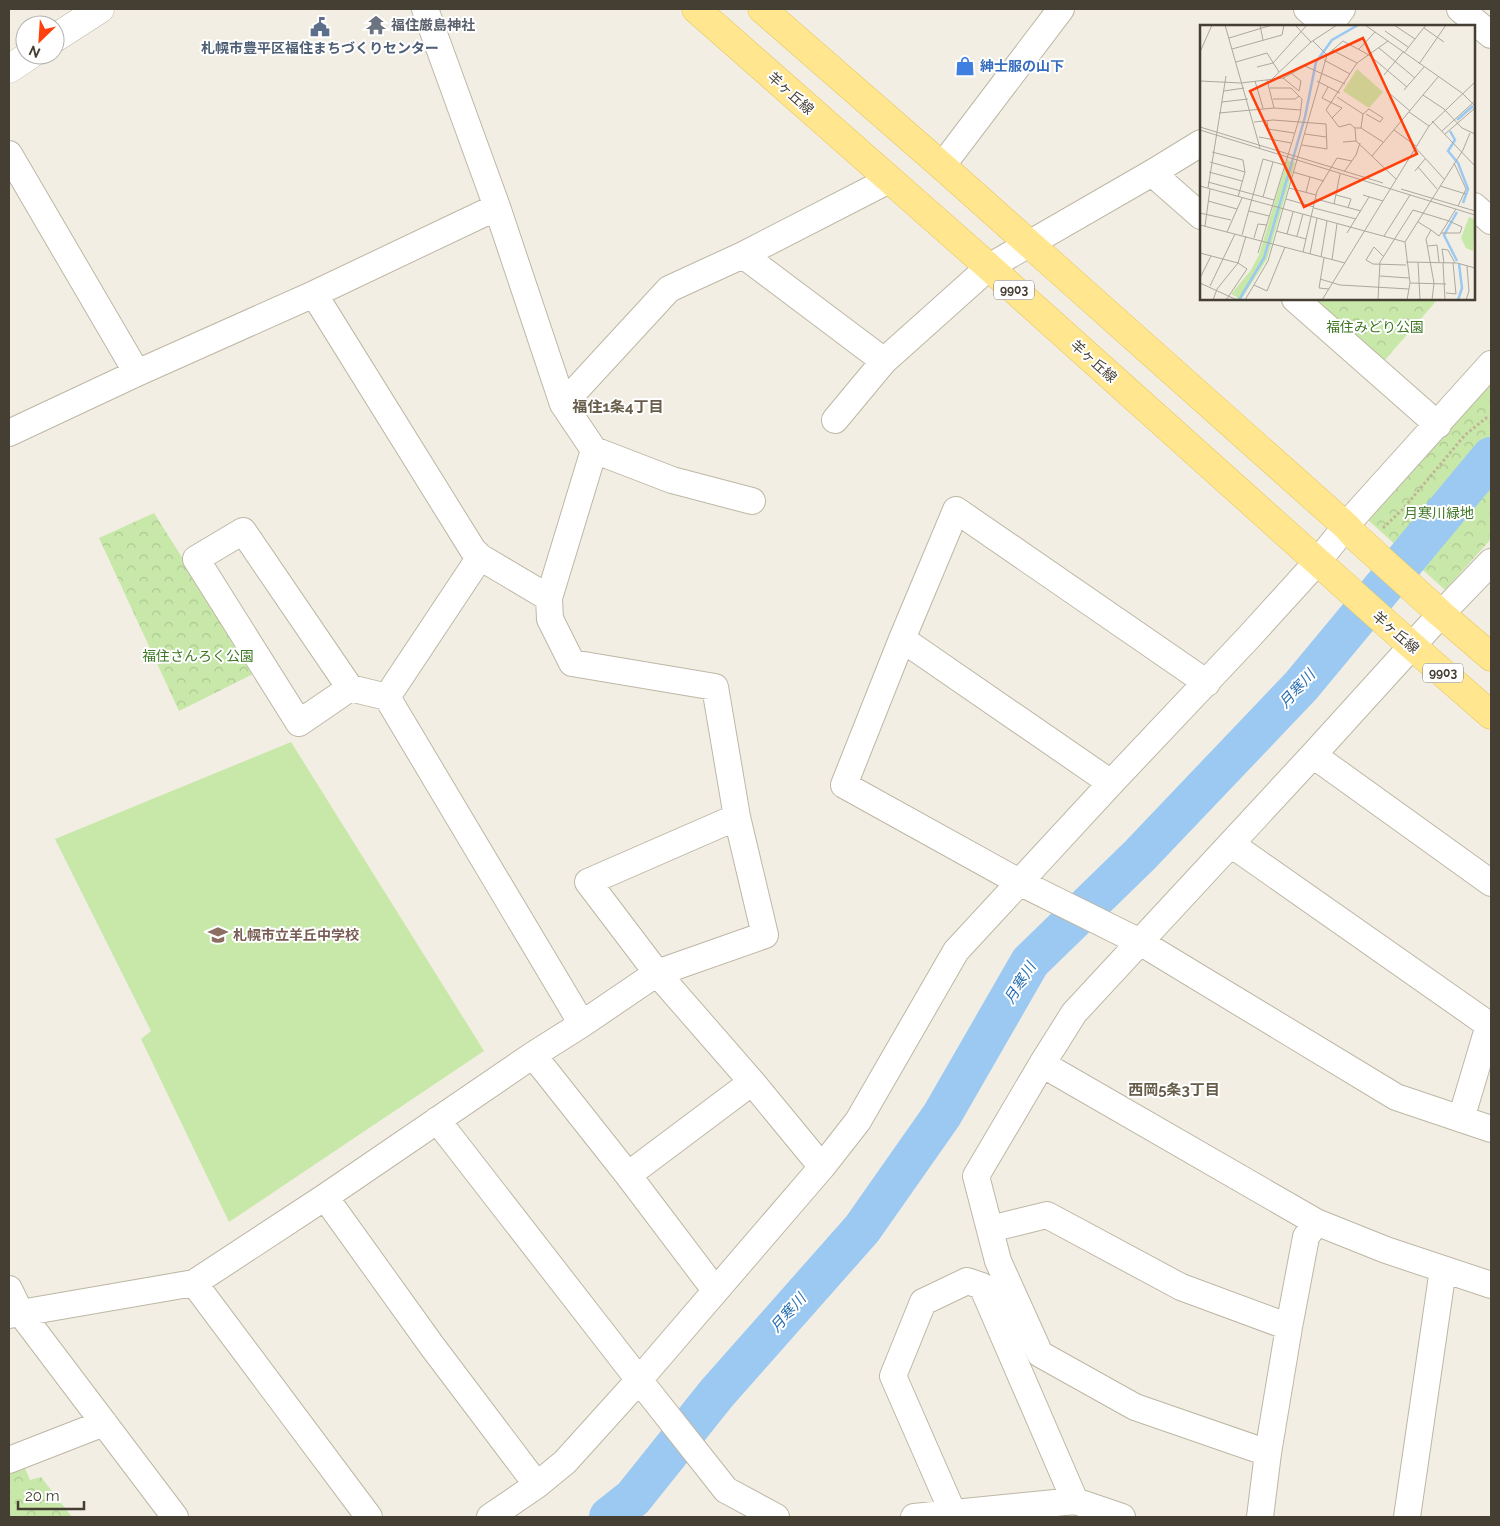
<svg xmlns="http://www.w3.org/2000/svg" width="1500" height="1526" font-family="Raleway,'Noto Sans JP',sans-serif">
<defs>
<pattern id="park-crowns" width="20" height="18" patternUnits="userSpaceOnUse" patternTransform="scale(1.25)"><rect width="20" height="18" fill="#c8e8a9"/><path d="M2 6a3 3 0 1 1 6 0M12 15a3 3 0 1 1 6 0" fill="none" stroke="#adc892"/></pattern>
</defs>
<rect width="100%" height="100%" fill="#f2eee3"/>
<path fill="url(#park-crowns)" d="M 1300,299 L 1438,299 L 1378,368 Z
M 1491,374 L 1491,539 L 1445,590 L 1366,518 Z
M 154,513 L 255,673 L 179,711 L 99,538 Z
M 25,1468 L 30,1480 L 41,1477 L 72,1517 L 9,1517 L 9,1474 Z"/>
<path fill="#c8e8a9" d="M 291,742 L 484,1051 L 229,1222 L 141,1039 L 151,1031 L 55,839 Z"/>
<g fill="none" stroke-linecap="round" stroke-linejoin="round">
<path stroke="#9bc9f2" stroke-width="40" d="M 609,1517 L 633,1498 L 717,1393 L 862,1229 L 942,1115 L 1030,962 L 1140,855 L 1301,686 L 1491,457"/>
<defs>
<path id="minor" d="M 425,9 L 497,207 L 563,404 L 594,450
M 1307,9 L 1327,26
M 1460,9 L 1491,35
M 1329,26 L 1342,9
M 9,154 L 137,373
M 942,166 L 1061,9
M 1152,173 L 1201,216
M 1474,206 L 1491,221
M 743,255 L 884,361 L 989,267 L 1152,173 L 1201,143
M 314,294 L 473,550 L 480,557
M 1295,299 L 1438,425
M 563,404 L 669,289 L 743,255 L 889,180
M 835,420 L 884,361
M 9,433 L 137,373 L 314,294 L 497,207
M 902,639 L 1111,783
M 1207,683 L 956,510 L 902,639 L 844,785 L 1019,882 L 1140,942 L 1396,1097 L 1491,1129
M 350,688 L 243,531 L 196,559 L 299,723 L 350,688 L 387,697
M 1313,755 L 1491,883
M 1231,844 L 1489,1025 L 1461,1119
M 582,1024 L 387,697 L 480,557 L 549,598 L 594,450 L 672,480 L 752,501
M 533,1055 L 628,1175 L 715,1290
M 1042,1064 L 1316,1222 L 1386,1250 L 1491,1285
M 752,1082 L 822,1167
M 437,1120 L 639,1380 L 726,1490 L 776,1517
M 628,1175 L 752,1082 L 657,973 L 588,882 L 737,817
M 325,1197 L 432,1346 L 537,1485
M 990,1229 L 1047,1215 L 1181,1287 L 1289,1327
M 194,1283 L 369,1517
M 9,1289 L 20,1312 L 175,1517
M 9,1315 L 194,1283 L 325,1197 L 533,1055 L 582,1024 L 657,973 L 765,935 L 737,817 L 715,687 L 572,663 L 550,619 L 549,598
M 1268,1453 L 1135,1407 L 1040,1354 L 998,1261 L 976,1176 L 1042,1064 L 1074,1013 L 1313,755 L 1441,614 L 1491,562
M 9,1460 L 104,1423
M 953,1513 L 893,1376 L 923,1302 L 967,1281 L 982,1286 L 1075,1501
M 490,1517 L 537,1485 L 565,1462 L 639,1380 L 822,1167 L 858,1121 L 956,951 L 1111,783 L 1248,638 L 1318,561 L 1356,514 L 1491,364
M 914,1517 L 1075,1501 L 1122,1517
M 1260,1517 L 1268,1453 L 1289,1327 L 1306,1237 L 1316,1222
M 1407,1517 L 1443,1269"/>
<path id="tertiary" d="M 55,38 L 100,9
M 9,69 L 30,55"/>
<path id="primary" d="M 696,9 L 989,267 L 1395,631 L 1491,715
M 762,9 L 942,166 L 1346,526 L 1356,537 L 1441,614 L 1491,657"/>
</defs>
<use href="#minor" stroke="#beb7a5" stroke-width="28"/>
<use href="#tertiary" stroke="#beb7a5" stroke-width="29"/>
<use href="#primary" stroke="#e7c65b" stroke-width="29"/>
<path stroke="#c0b496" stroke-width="3" stroke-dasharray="2.5 2.5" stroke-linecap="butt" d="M 1383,528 L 1403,509 L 1465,435 L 1486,418 L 1491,419"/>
<use href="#minor" stroke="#fff" stroke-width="26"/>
<use href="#tertiary" stroke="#fff" stroke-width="28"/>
<use href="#primary" stroke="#ffe68f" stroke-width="28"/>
</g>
<defs>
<symbol id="temple-bare" viewBox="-9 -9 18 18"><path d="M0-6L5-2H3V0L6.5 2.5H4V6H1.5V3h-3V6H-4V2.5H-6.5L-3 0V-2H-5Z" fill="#6b7280" stroke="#fff" stroke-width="2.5" paint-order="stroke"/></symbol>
<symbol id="civic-bare" viewBox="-9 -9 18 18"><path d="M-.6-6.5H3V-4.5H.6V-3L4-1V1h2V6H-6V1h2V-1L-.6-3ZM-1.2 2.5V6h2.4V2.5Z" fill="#5c6f8a" stroke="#fff" stroke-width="2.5" paint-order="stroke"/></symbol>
<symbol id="shop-bare" viewBox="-9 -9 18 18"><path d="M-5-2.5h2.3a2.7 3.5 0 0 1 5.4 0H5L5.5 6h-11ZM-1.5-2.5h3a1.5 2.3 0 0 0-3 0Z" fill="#3f7fe0" stroke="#fff" stroke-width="2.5" paint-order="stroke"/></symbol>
<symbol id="school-bare" viewBox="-9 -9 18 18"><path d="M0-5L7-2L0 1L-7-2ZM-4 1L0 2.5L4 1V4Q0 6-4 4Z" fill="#8d6e63" stroke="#fff" stroke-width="2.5" paint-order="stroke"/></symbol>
</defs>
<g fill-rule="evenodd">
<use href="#temple-bare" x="362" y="11" width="28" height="28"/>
<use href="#civic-bare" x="306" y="13" width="28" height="28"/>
<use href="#shop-bare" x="951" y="52" width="28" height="28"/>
<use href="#school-bare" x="204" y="921" width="28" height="28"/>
</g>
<g text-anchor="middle" stroke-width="4" stroke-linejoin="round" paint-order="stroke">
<g fill="#fff" stroke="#7c7870" stroke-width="1">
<rect x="994" y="280.5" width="40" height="19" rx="4"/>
<rect x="1423" y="663.5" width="40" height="19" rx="4"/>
</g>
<g font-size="12" font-weight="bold" fill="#443e33">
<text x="1014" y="294">9903</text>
<text x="1443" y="677">9903</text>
</g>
<g font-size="14" font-weight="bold" fill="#5b616d" stroke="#fff" text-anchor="start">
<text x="391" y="30">福住厳島神社</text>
</g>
<g font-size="14" font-weight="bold" fill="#4e5e75" stroke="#fff">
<text x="320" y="53">札幌市豊平区福住まちづくりセンター</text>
</g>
<g font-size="14" font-weight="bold" fill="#366cbe" stroke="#fff" text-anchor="start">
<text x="980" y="71">紳士服の山下</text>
</g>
<g font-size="14" fill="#443e33" stroke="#fff">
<text transform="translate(791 93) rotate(42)" y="5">羊ヶ丘線</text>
<text transform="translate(1094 361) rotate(42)" y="5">羊ヶ丘線</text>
<text transform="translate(1396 632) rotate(41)" y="5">羊ヶ丘線</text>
</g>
<g font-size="14" fill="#3f7725" stroke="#fff">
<text x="1375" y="332">福住みどり公園</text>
<text x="1439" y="518">月寒川緑地</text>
<text x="198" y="661">福住さんろく公園</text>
</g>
<g font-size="14" font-weight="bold" fill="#785e54" stroke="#fff" text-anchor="start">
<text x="233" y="940">札幌市立羊丘中学校</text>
</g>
<g font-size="15" font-weight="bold" fill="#675d4a" stroke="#fff">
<text x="618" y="412">福住1条4丁目</text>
<text x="1174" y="1095">西岡5条3丁目</text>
</g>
<g font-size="15" font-style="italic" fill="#2970b2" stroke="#fff">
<text transform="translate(1297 689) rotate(-48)" y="5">月寒川</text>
<text transform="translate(1020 983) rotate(-58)" y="5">月寒川</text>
<text transform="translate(788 1313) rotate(-49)" y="5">月寒川</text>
</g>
</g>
<g transform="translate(1200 25)">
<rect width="275" height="275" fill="#f2eee3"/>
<path d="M 87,135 L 95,138 L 67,234 L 41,275 L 35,275 L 37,272 L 31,269 L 51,245 L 59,230 Z" fill="#c8e8a9"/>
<path d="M 157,44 L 183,67 L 169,83 L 143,66 ZM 269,192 L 275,194 L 273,226 L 266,223 L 261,213 Z" fill="#c8e8a9"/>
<path fill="none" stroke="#9bc9f2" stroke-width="2.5" d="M 257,95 L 273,81M 250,106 L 255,115 L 248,126 L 258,138 L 268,164 L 263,178M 257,187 L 244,210 L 257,236M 39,275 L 64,233 L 105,92 L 116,37 L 132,15 L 158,0M 258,275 L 262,263 L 259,239"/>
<path fill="none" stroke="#aca89d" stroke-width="1" d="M 25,0 L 60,123M 60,0 L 63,15M 95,0 L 111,17M 165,0 L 262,68 L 275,81M 194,0 L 215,14M 224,3 L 244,17M 185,6 L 208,22M 29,13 L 72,0M 113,16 L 127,30M 179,23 L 215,53M 32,24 L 82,10 L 84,0M 159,24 L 175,7M 132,25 L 157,38M 0,27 L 12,0M 204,28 L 226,0M 124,35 L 150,49M 36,37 L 67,28 L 79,47M 219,39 L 246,0M 57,42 L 73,38 L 107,0M 184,50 L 203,27M 83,53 L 99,66 L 101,56 L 91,48M 72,54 L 111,17 L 137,0M 67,55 L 74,83M 0,56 L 41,58 L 83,53 L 105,41 L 145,59M 55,56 L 63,83M 117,56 L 140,68M 128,62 L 122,73 L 142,83 L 132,93M 204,65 L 224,42M 24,66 L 44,63M 189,68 L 210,86M 223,70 L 244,84 L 262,103 L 275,109M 137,72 L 163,89 L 161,103 L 155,103 L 156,116 L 143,117M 73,74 L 95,74 L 99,71M 22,77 L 48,74M 209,87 L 229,101M 19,88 L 74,83 L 101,85M 163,89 L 169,84 L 183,93 L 180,97 L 166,89M 67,95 L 68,104 L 94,108M 232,96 L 275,141M 54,97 L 73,95 L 126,99 L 127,124 L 102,120M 0,102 L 183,158M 155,103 L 150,99 L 139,102 L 126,85 L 157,38 L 188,16M 161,103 L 183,117M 0,105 L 275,190M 194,105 L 216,121M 242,106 L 275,76M 105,109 L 126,112M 245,109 L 275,83M 59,112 L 91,118M 156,116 L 196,154M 215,122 L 244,154M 12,127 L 43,135 L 45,147 L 38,172M 172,131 L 238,52M 10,137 L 45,147M 254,138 L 266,164 L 258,181M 218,142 L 237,164M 215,146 L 225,134M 9,147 L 42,156M 93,147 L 124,156M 144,147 L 156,130 L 160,118M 8,157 L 74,175M 0,161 L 205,217M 240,161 L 266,169M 8,163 L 26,51M 89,163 L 116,170M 201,164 L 275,186M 106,167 L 110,152M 136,170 L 151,174 L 148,183M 163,170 L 183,176M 63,172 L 73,137M 86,174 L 114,182M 116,174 L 161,186M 8,176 L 37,184M 134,179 L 140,149M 114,183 L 156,194M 49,186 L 69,191M 0,188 L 31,195M 249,196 L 262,202 L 260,208 L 241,208 L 256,184M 218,197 L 231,205M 0,200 L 145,238M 5,201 L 10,164M 76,206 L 106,214M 27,207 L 42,173M 147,208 L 169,172M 87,209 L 93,187M 42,210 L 63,134 L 84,140M 97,211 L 103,189M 184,211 L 210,170M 54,213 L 58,199 L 67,200M 228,221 L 237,220 L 239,237M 103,227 L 117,166 L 137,133 L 152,136M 0,228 L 38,238 L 47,244 L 26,275M 58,228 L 100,91 L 102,74 L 91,63 L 70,63M 110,229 L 117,193M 121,232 L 127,196M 184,232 L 174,222 L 166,235 L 173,239 L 206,240M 124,233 L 119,263 L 129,264M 132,235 L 137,199M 206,237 L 257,238 L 275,243M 218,237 L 220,275M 243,238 L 245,275M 244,238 L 242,224 L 248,225 L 255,238M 180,251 L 209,253M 0,253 L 11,231M 120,254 L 140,260 L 209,264M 0,258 L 37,275M 210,258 L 246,259M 54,260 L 67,266 L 85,222M 10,261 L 35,209M 246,268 L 256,269 L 253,238M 13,275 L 17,264 L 38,238 L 46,211M 45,275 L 68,236 L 127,30 L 143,16 L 169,30 L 207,62M 122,275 L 229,101 L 275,57M 178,275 L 180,237 L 213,185 L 249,196M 207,275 L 210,258 L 205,217 L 263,125 L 270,108M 232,275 L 234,258 L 226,214 L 231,205 L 239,211 L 241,208M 266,275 L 269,266 L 267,241"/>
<path fill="#ff400d" fill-opacity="0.15" stroke="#ff400d" stroke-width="2.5" d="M 163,13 L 217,129 L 104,182 L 50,66 Z"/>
<rect width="275" height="275" fill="none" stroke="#443e33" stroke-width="2.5"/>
</g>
<rect width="1500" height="1526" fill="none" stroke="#443e33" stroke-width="20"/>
<g transform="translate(40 40) rotate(205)"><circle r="24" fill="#ffffff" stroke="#b4b2ad"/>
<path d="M0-4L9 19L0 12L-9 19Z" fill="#ff400d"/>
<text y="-8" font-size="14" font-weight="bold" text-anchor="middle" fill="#443e33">N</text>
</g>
<path d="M18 1501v8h66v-8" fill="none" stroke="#443e33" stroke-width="2.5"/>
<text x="25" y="1501" font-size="15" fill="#443e33" stroke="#ffffff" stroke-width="4" paint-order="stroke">20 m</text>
</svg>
